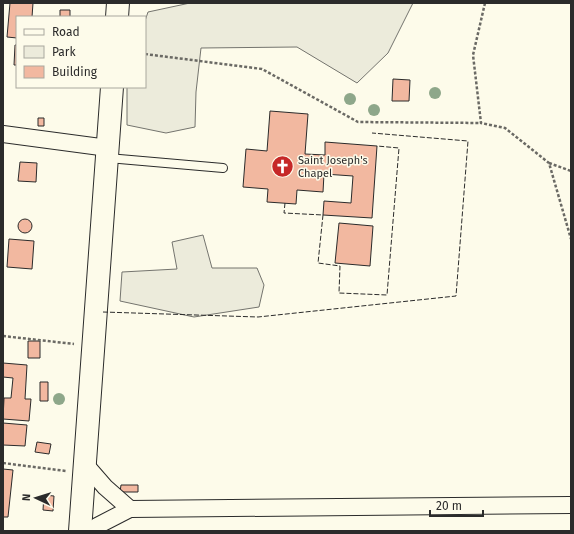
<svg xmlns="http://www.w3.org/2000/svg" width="574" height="534" font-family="'Fira Sans',sans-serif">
<rect width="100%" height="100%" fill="#fdfbea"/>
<path fill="#ecebdb" stroke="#74746e" d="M 190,3 L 413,3 L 388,53 L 357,83 L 297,47 L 201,48 L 196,92 L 195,127 L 166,133 L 127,125 L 127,87 L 145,87 L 145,21 L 148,12 Z
M 203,235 L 212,268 L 257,268 L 264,285 L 259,307 L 194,317 L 120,301 L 122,272 L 177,269 L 172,242 Z"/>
<path fill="#f2b8a0" stroke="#2b2b2b" d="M 10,3 L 33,3 L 32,17 L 17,17 L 17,38 L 7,37 Z
M 60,10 L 70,10 L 70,17 L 60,17 Z
M 15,45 L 17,45 L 17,65 L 14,65 Z
M 393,79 L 410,80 L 409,101 L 392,101 Z
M 270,111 L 308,114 L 305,154 L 325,155 L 325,142 L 377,146 L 372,218 L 323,215 L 324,201 L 351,203 L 353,176 L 324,174 L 323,192 L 297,190 L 296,204 L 267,202 L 268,189 L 243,187 L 246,149 L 267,151 Z
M 38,118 L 44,118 L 44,126 L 38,126 Z
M 20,162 L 37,163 L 36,182 L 18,181 Z
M18 226a7 7 0 1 1 14 0a7 7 0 1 1-14 0Z
M 339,223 L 373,226 L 370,266 L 335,263 Z
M 9,239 L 34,241 L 32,269 L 7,267 Z
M 28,341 L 40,341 L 40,358 L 28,358 Z
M 3,363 L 27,365 L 25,399 L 31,399 L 29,421 L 3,419 L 4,398 L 11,398 L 13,378 L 3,377 Z
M 40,382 L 48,382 L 48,401 L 40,401 Z
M 3,423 L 27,425 L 25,446 L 3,445 Z
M 37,442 L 51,444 L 49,454 L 35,452 Z
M 3,469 L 13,470 L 8,517 L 3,517 Z
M 121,485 L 138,485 L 138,492 L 120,492 Z
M 44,495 L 54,496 L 53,511 L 43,510 Z"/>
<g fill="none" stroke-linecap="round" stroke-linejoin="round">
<defs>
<path id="lane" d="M 108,158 L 223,168"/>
<path id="street" d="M 3,134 L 108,148
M 85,464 L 105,487 L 130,509
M 92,531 L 97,526 L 130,509 L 571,505"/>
<path id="secondary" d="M 117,17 L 118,3
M 80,531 L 112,87"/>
</defs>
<use href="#lane" stroke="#2b2b2b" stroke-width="10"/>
<use href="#street" stroke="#2b2b2b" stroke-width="18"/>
<use href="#secondary" stroke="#2b2b2b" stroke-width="24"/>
<path stroke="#6a6964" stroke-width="2.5" stroke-dasharray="3 2" stroke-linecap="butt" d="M 485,3 L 473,55 L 481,123 L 505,128 L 549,163 L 571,239
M 145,54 L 262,69 L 358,122 L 481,123
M 549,163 L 571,171
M 3,336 L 74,344
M 3,463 L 66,471"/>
<use href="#lane" stroke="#fdfbea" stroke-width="8"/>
<use href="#street" stroke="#fdfbea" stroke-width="16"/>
<use href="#secondary" stroke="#fdfbea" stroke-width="22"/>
<path stroke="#2b2b2b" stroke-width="1" stroke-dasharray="5 2" stroke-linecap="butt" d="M 285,203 L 284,213 L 323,215 L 318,263 L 340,266 L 339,293 L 387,295 L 399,148 L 377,146
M 103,312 L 258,317 L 456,296 L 468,141 L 372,133"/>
</g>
<g fill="#8ea78a">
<circle cx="435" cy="93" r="6"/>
<circle cx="350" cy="99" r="6"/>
<circle cx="374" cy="110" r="6"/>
<circle cx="59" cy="399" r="6"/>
</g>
<defs>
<symbol id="church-disc" viewBox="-11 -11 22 22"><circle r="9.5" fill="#c62828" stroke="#fdfbea"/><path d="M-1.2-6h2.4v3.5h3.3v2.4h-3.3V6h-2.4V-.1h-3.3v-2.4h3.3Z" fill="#fff"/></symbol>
</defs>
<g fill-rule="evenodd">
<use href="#church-disc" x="270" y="154" width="25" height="25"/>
</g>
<g text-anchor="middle" stroke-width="3" stroke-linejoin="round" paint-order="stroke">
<g font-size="11" fill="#2b2b2b" stroke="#fdfbea" text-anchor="start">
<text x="298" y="164">Saint Joseph's<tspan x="298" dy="13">Chapel</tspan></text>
</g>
</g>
<rect width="574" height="534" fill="none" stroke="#2b2b2b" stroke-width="8"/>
<rect x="16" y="16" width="130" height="72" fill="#fdfbea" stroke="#a9a89e"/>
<rect x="24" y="29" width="20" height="6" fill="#fdfbea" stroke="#a9a89e"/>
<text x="52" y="36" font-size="12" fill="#2b2b2b">Road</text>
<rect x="24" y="46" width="20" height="12" fill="#ecebdb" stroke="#a9a89e"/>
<text x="52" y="56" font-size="12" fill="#2b2b2b">Park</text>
<rect x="24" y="66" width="20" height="12" fill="#f2b8a0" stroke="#a9a89e"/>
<text x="52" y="76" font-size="12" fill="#2b2b2b">Building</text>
<g transform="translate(36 498) rotate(274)" stroke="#fdfbea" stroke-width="3" paint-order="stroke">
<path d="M0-3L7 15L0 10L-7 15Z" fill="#2b2b2b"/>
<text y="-6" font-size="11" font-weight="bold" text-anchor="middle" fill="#2b2b2b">N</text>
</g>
<path d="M430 510v6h53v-6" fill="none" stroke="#2b2b2b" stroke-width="2"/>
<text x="436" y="510" font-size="12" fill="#2b2b2b" stroke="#fdfbea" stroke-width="3" paint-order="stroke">20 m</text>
</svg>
